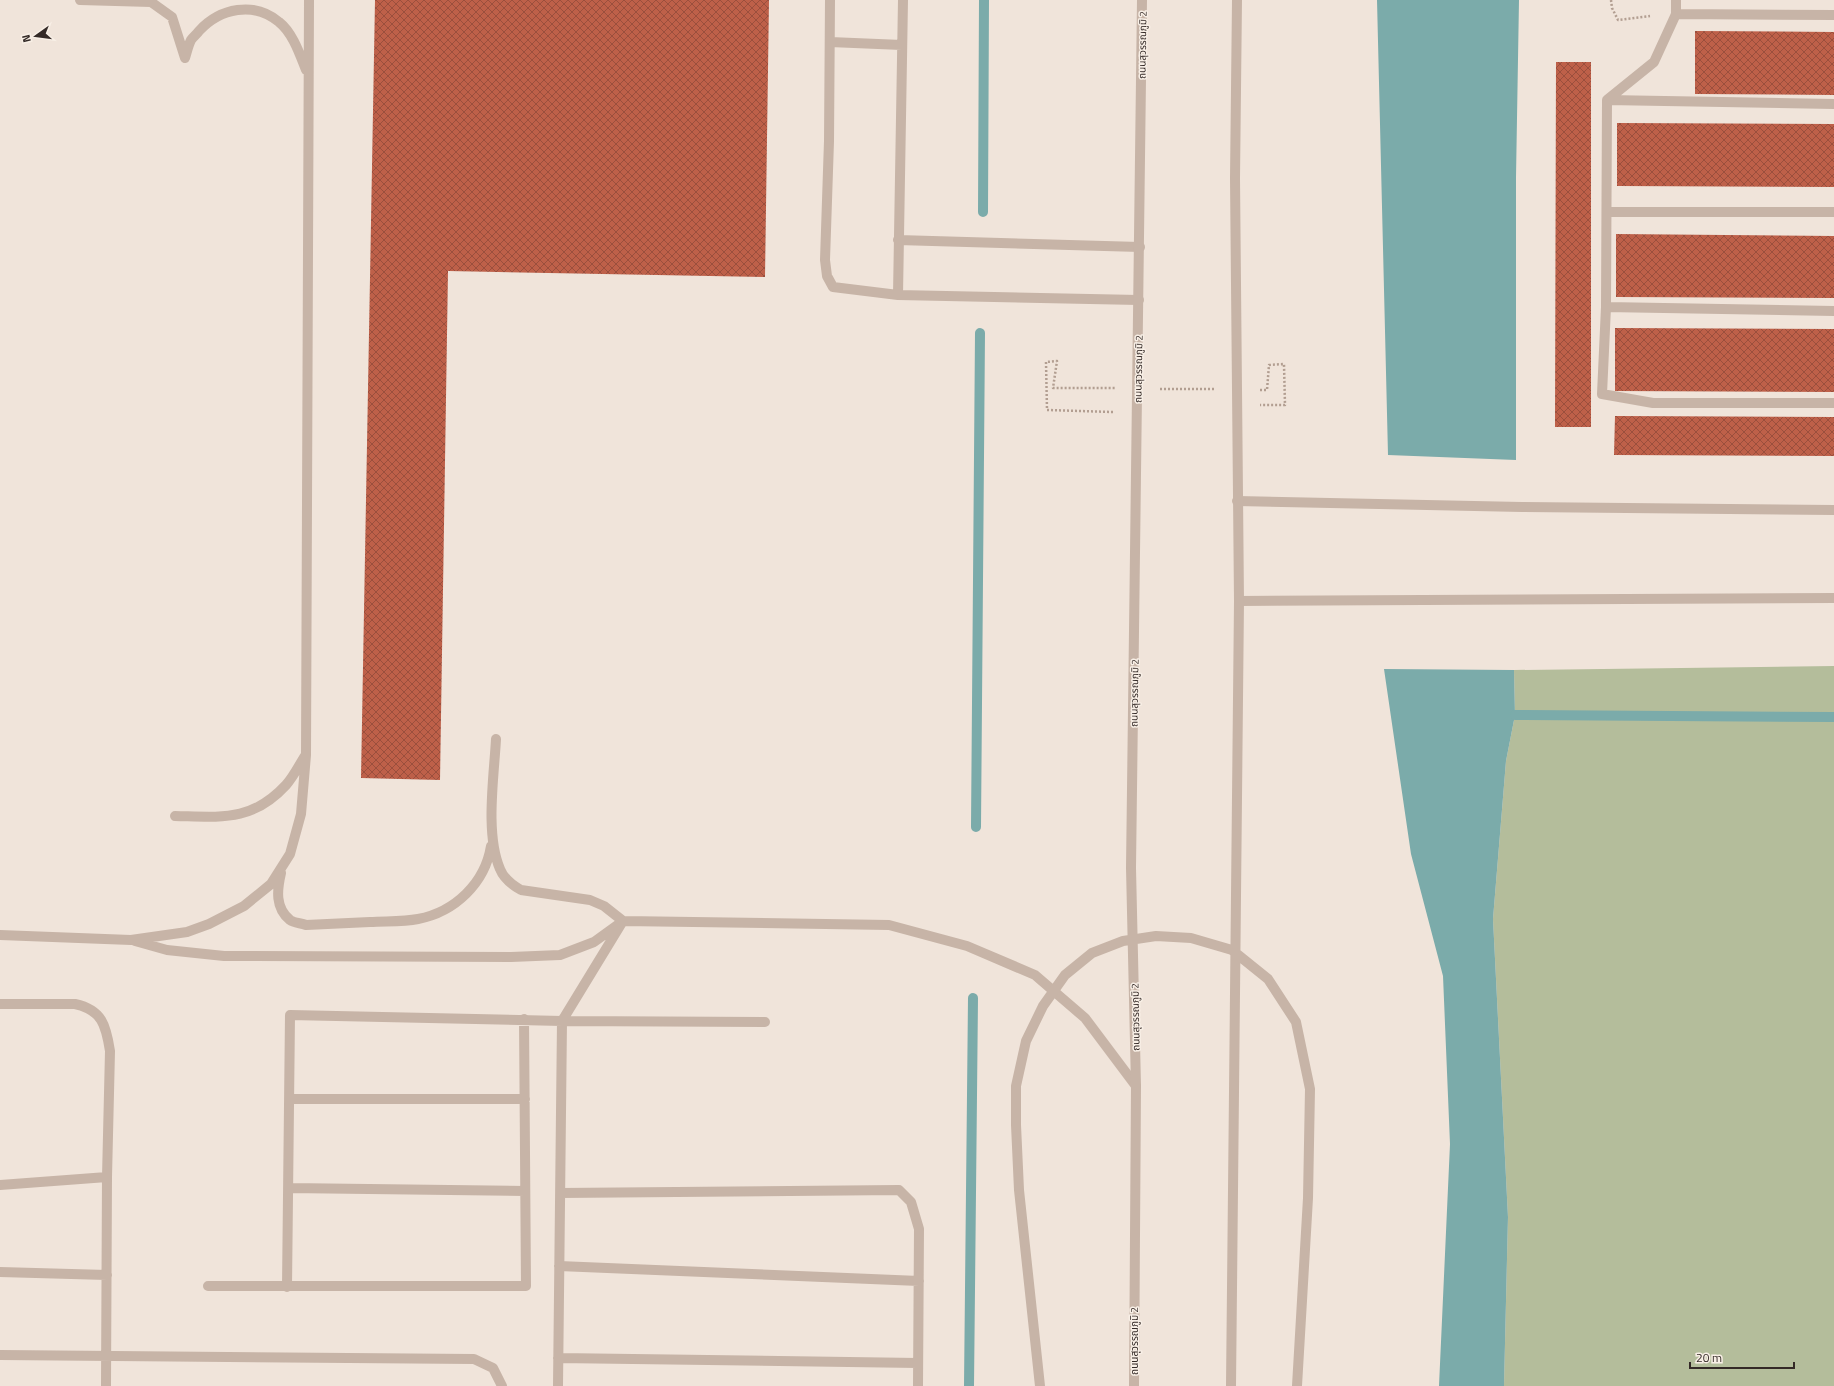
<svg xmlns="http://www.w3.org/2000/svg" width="1834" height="1386" font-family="'Titillium Web','Noto Sans Thai',sans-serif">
<defs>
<pattern id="building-cross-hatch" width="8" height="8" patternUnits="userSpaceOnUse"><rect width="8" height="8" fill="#be6049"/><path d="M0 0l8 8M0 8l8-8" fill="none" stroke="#9b4f3d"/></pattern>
</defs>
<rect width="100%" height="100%" fill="#f0e4da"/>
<path fill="#b4bd9b" d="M 1834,666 L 1834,1386 L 1504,1386 L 1508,1217 L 1493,919 L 1506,761 L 1515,715 L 1514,670 Z"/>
<path fill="#7babaa" d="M 1377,0 L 1519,0 L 1516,177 L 1516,460 L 1388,455 Z
M 1384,669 L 1514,670 L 1515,715 L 1506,761 L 1493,919 L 1508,1217 L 1504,1386 L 1439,1386 L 1450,1144 L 1443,976 L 1411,854 Z"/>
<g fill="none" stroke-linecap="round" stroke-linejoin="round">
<path stroke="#7babaa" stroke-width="10" d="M 983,212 L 984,0
M 1515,715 L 1834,717
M 976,827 L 980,333
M 969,1386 L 973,998"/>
</g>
<path fill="url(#building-cross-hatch)" d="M 375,0 L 769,0 L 765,277 L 448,271 L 440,780 L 361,778 Z
M 1695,31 L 1834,32 L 1834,95 L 1695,94 Z
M 1556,62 L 1591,62 L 1591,427 L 1555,427 Z
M 1617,123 L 1834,124 L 1834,187 L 1617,186 Z
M 1616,234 L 1834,236 L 1834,298 L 1616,297 Z
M 1615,328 L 1834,329 L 1834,392 L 1615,391 Z
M 1615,416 L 1834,417 L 1834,456 L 1614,455 Z"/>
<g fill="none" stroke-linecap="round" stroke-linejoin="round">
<path stroke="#b29e91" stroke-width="2.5" stroke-dasharray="2 2" stroke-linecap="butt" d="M 1611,0 L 1612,8 L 1618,20 L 1650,16
M 1160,389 L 1215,389
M 1260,390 L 1267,390 L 1269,365 L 1284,364 L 1285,405 L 1260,405
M 1113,412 L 1047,410 L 1046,362 L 1057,361 L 1053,388 L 1115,388"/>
<path stroke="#c7b4a7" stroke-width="10" d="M 80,0 L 151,2 L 172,17 L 185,58 C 187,52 188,46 191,40 C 193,37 197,34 199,31 C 220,8 254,1 279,22 C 293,33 300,55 306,70
M 830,0 L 829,141 L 825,260 L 827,276 L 833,287 L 898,295 L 903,0
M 1676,0 L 1676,14 L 1654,62 L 1607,100 L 1606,307 L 1602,394 L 1653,403 L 1834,403
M 1676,14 L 1834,15
M 830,42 L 902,45
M 1607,100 L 1834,104
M 1607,212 L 1834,212
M 898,240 L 1140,247
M 898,295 L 1139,300
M 1606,307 L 1834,311
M 1237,501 L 1522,507 L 1834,510
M 1239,601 L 1834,598
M 496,739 C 494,777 485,834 500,869 C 504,879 512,885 521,890 L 590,900 L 604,906 L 623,921 L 562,1021 L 558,1386
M 175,816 C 221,817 252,822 286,785 C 294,776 299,765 305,756
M 281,873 C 277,890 275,908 290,920 C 294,923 301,923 306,925 C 327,924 348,923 370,922 C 386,921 403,922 418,919 C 455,912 485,883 491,846
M 0,935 L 131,940 L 187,932 L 209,924 L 244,906 L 271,884 L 290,854 L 301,814 L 306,755 L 309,0
M 135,941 L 167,950 L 224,956 L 511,957 L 560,955 L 594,942 L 623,921 L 889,925 L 967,946 L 1035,975 L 1085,1018 L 1136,1086
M 0,1004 L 75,1004 C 102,1010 106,1025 110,1051 L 107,1177 L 106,1386
M 289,1099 L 525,1099
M 0,1185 L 107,1177
M 288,1188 L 525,1191
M 560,1193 L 899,1190 L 911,1202 L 919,1229 L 918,1386
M 559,1266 L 919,1281
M 0,1272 L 107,1275
M 208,1286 L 526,1286 L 524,1019
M 287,1287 L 290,1015 L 562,1021 L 765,1022
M 0,1355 L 474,1359 L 493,1368 L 502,1386
M 558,1358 L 918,1363"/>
<path stroke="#c7b4a7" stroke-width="10" d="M 1040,1386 L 1019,1190 L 1016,1125 L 1016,1086 L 1026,1041 L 1043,1006 L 1065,975 L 1092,953 L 1123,941 L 1156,936 L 1191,938 L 1232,950 L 1268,979 L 1296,1022 L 1310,1089 L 1308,1198 L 1297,1386
M 1134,1386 L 1136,1086 L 1131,868 L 1142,0
M 1231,1386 L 1239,601 L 1235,178 L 1237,0"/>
</g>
<g text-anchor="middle" stroke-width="3" stroke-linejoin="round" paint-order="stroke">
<g font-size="10" fill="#342a27" stroke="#f8efe6">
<text transform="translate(1142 45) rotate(-89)" y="4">ถนนสุวรรณภูมิ 2</text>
<text transform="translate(1138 369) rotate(-89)" y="4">ถนนสุวรรณภูมิ 2</text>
<text transform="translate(1134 693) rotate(-89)" y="4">ถนนสุวรรณภูมิ 2</text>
<text transform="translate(1135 1017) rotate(-91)" y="4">ถนนสุวรรณภูมิ 2</text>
<text transform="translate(1134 1341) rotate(-90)" y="4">ถนนสุวรรณภูมิ 2</text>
</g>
</g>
<g transform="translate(36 36) rotate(256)" stroke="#f8efe6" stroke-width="3" paint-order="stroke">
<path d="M0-3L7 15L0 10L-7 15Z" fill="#342a27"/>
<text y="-6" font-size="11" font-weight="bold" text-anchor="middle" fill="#342a27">N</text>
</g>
<path d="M1690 1362v6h104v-6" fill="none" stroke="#342a27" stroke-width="2"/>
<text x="1696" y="1362" font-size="12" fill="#342a27" stroke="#f8efe6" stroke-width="3" paint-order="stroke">20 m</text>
</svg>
